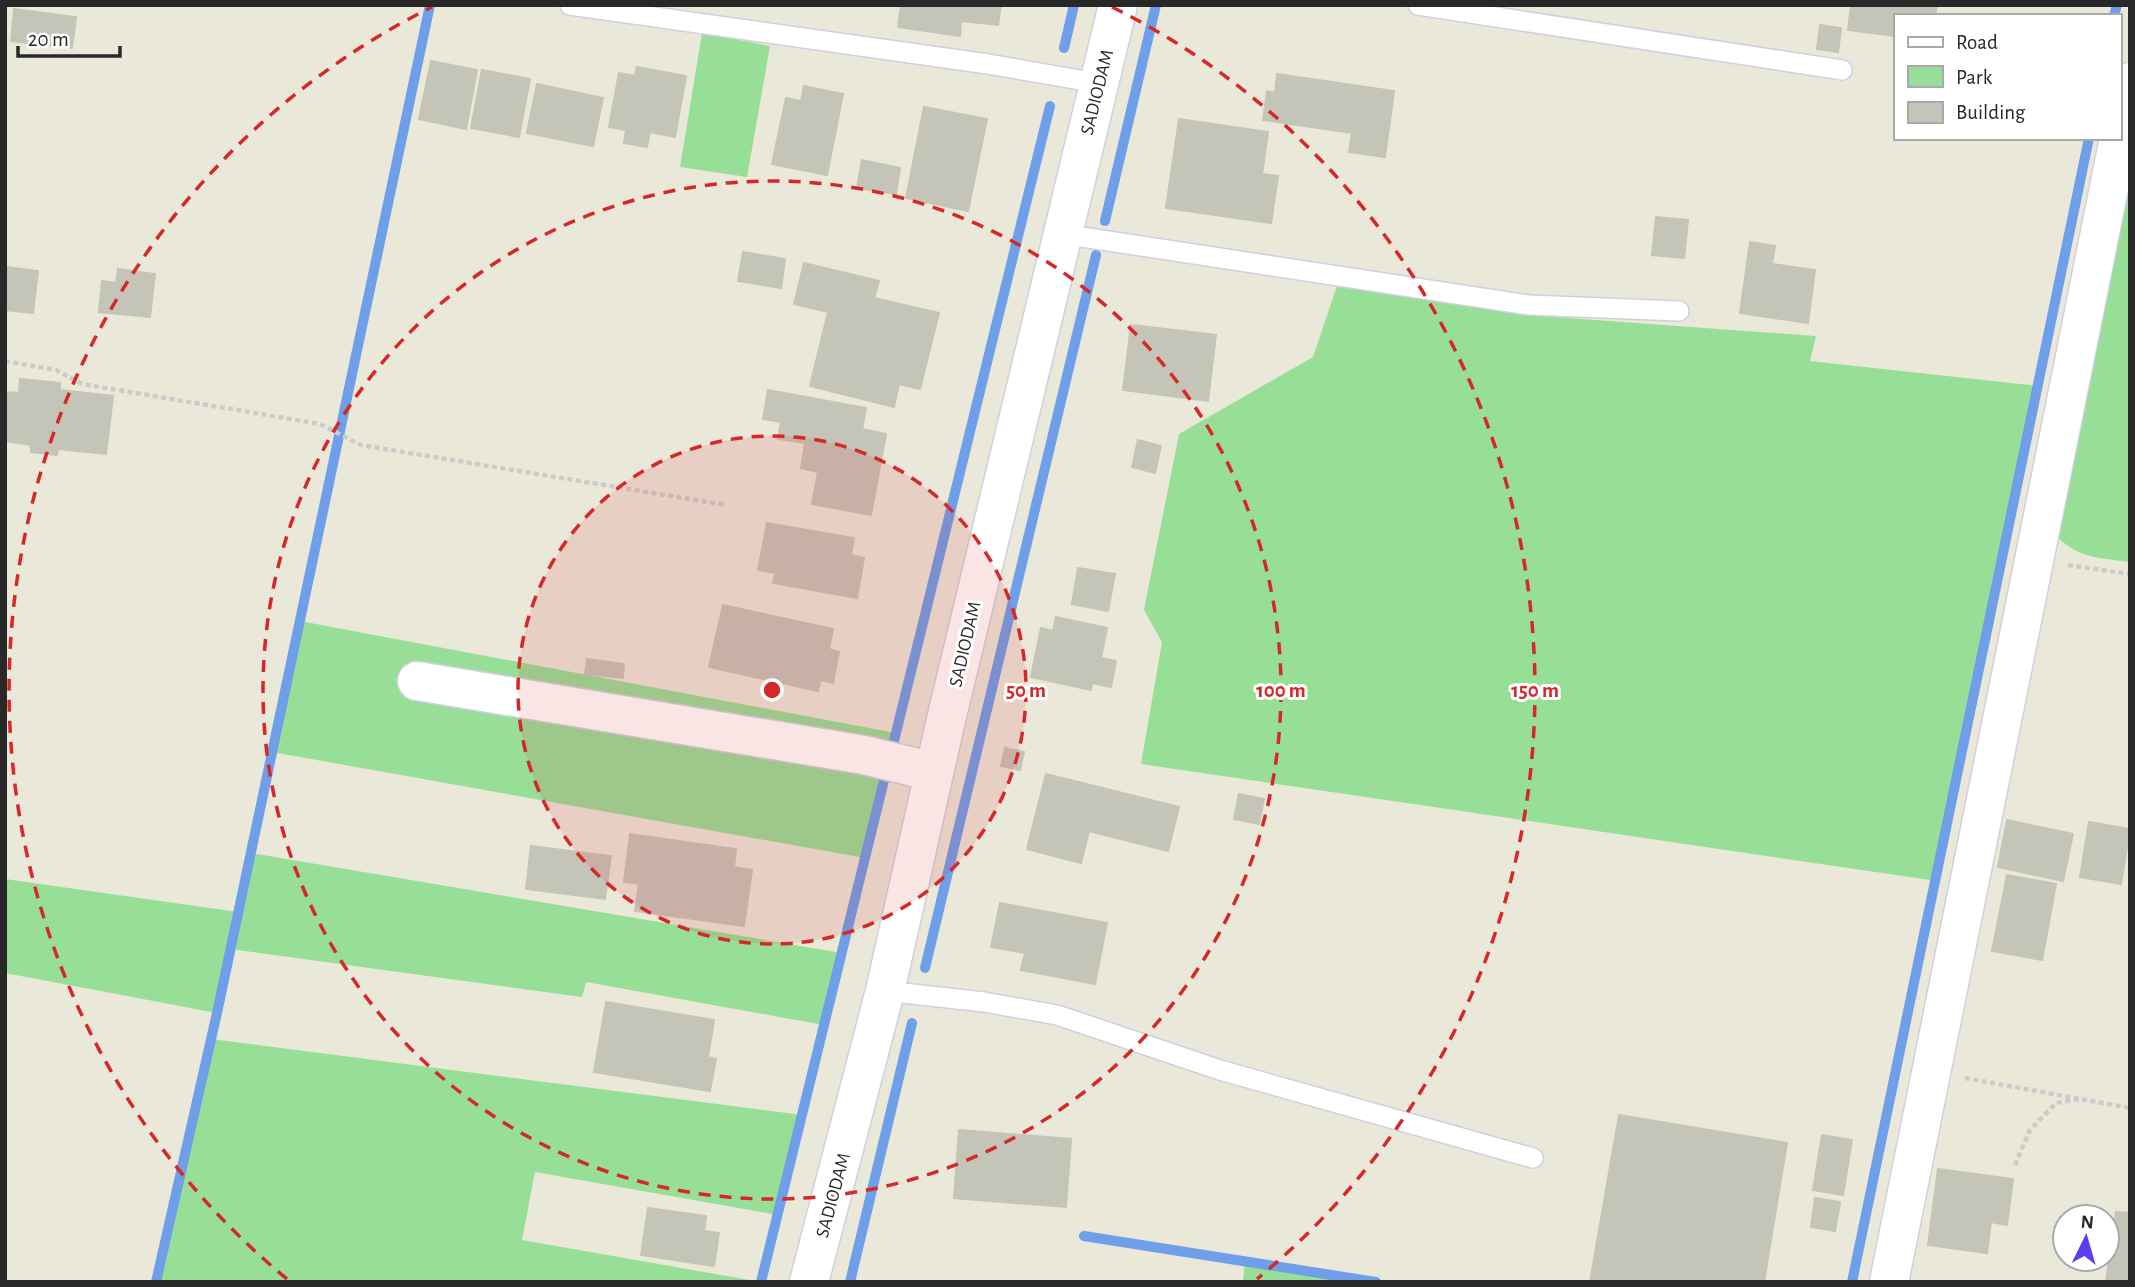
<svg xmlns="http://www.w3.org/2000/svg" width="2135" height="1287" font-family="'Alegreya Sans',sans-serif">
<rect width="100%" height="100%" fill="#eae8d9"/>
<path fill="#97df97" d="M 702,33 L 770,46 L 747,177 L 680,167 Z
M 2130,160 L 2130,562 C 2095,557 2078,559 2052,532 Z
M 1338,283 L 1527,315 L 1816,336 L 1810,361 L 2039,386 L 1937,881 L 1141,764 L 1162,642 L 1144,610 L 1179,434 L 1313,357 Z
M 300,621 L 896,733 L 865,858 L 272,752 Z
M 251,853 L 842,953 L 824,1025 L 586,982 L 582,997 L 231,949 L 217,1013 L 5,973 L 5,879 L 238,912 Z
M 211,1039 L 802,1115 L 778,1215 L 535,1172 L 522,1240 L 761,1282 L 156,1282 Z
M 1245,1261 L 1376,1282 L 1243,1282 Z"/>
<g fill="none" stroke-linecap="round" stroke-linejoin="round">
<path stroke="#6f9fe9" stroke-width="10" d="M 2114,16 L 2117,5
M 1064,48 L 1074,5
M 1105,221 L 1156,5
M 892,749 L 1050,106
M 925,968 L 1096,255
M 1084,1236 L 1376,1282
M 156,1282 L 217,1013 L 430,5
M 761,1282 L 887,768
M 850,1282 L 912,1023
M 1852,1282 L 2089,138"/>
</g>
<path fill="#c5c4b9" stroke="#c5c5b4" stroke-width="2" d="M 901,5 L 1001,5 L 998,25 L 961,21 L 960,36 L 898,27 Z
M 1851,5 L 1937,5 L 1935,16 L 1895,16 L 1895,36 L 1848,30 Z
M 14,9 L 76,17 L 72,48 L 11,41 Z
M 1820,25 L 1841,28 L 1838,52 L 1817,49 Z
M 431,61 L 477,70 L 466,129 L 419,119 Z
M 637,67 L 686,76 L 675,137 L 650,132 L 647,147 L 624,143 L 626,130 L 609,127 L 619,73 L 635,76 Z
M 482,70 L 530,79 L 519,137 L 471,128 Z
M 1277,74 L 1394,91 L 1385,157 L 1349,152 L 1352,133 L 1263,120 L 1267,91 L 1275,93 Z
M 537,84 L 603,98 L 593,146 L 527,133 Z
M 804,86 L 843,94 L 827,175 L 772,164 L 786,98 L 801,101 Z
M 924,107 L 987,119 L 968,211 L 906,198 Z
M 1179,119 L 1268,132 L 1262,174 L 1278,176 L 1271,223 L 1166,208 Z
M 862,160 L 900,168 L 896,194 L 857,188 Z
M 1656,217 L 1688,220 L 1684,258 L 1652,255 Z
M 1750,242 L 1775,246 L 1772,264 L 1815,270 L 1808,323 L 1740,313 Z
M 743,252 L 785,259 L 781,288 L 738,281 Z
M 804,263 L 879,281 L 874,298 L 939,313 L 920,389 L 899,384 L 894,407 L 810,386 L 828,312 L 794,304 Z
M 7,267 L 38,271 L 33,313 L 5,310 Z
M 118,269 L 155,274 L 150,317 L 99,312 L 102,281 L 116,283 Z
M 1131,325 L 1216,335 L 1208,401 L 1123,390 Z
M 20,379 L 60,383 L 60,390 L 113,396 L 106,454 L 58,449 L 57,455 L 31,452 L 31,445 L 5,441 L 5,392 L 19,393 Z
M 768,390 L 866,408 L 862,429 L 886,434 L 871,515 L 812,504 L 818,472 L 801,468 L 805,443 L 778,439 L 781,422 L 763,419 Z
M 1138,440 L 1161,446 L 1155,473 L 1132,467 Z
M 767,523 L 854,538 L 851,555 L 864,558 L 857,598 L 773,583 L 775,573 L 758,570 Z
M 1078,568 L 1115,574 L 1108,611 L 1072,604 Z
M 723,605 L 833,629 L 829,649 L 839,652 L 833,683 L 821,680 L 818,691 L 709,667 Z
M 1056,617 L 1107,628 L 1101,658 L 1116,661 L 1111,687 L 1092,683 L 1091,690 L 1031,677 L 1041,628 L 1053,631 Z
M 587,659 L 624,664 L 623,678 L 585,674 Z
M 1005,748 L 1024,752 L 1020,770 L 1001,766 Z
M 1046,774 L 1179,807 L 1168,851 L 1089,831 L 1081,863 L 1027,849 Z
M 1239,794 L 1264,799 L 1259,824 L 1234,819 Z
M 2007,820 L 2073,834 L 2063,881 L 1998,867 Z
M 2089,822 L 2130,829 L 2121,884 L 2080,877 Z
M 630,834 L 736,849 L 734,867 L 752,870 L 744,926 L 635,911 L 639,884 L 624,882 Z
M 531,846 L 611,856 L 605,899 L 526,889 Z
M 2007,875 L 2056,884 L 2042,960 L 1992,951 Z
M 1000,903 L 1107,923 L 1095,984 L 1021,970 L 1025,953 L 991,947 Z
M 606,1002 L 714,1020 L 708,1057 L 716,1059 L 710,1091 L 594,1072 Z
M 1619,1115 L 1787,1143 L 1764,1282 L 1590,1282 Z
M 959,1130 L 1071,1139 L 1066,1207 L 954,1198 Z
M 1822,1135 L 1852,1140 L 1843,1195 L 1813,1190 Z
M 1938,1169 L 2013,1179 L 2007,1225 L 1991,1222 L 1987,1253 L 1928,1245 Z
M 1815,1198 L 1840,1202 L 1835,1231 L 1811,1227 Z
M 648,1208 L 706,1216 L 704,1231 L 719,1233 L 714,1266 L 641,1255 Z
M 2116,1212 L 2130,1213 L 2130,1282 L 2106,1282 Z"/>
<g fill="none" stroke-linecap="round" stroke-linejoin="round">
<defs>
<path id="service" d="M 570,5 L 988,64 L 1097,83
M 1418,5 L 1842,70
M 1062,234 L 1529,305 L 1679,311
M 885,991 L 984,1002 L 1057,1015 L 1220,1070 L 1533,1158"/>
<path id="minor" d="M 2119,137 L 2130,82
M 417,681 L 864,755 L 934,772
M 809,1282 L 885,991 L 946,720 L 1118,5
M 1889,1282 L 2119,138"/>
</defs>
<use href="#service" stroke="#d2cfe0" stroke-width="22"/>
<use href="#minor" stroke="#d2cfe0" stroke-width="41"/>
<path stroke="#cbcbcb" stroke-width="4.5" stroke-dasharray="5 3.5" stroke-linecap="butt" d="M 5,361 L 56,370 L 82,384 L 320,424 L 361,445 L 726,505
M 2068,565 L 2130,574
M 1965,1078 L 2130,1108
M 2015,1165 L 2030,1130 L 2056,1103 L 2080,1099"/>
<use href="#service" stroke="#fff" stroke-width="19"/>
<use href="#minor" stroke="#fff" stroke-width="38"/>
</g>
<circle cx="772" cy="690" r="254" fill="#d62828" fill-opacity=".12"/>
<g fill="none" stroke="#d62828" stroke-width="3.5" stroke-dasharray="12 9">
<circle cx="772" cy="690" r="254"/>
<circle cx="772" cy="690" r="509"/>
<path d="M287 1279A763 763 0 0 1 432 7M1112 7A763 763 0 0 1 1257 1279"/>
</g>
<g text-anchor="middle" stroke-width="6" stroke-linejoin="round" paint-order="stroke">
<g font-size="19" fill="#282828" stroke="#fff">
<text transform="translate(1096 92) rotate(-76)" y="7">SADIODAM</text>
<text transform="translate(964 644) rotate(-77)" y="7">SADIODAM</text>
<text transform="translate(832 1195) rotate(-75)" y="7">SADIODAM</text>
</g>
</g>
<circle cx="772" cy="690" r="10" fill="#d62828" stroke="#fff" stroke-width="3.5"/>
<g font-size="21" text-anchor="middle" font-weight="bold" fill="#d62828" stroke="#fff" stroke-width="6" stroke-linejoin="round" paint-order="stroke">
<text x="1026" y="697">50 m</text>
<text x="1281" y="697">100 m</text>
<text x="1535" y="697">150 m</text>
</g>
<rect width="2135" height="1287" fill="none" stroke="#282828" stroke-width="14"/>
<rect x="1894" y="14" width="228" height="126" fill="#ffffff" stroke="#a9a9a9" stroke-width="2"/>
<rect x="1908" y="37" width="35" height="10" fill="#ffffff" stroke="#a9a9a9" stroke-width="2"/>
<text x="1956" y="49" font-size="21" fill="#282828">Road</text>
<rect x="1908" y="66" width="35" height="21" fill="#97df97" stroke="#a9a9a9" stroke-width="2"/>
<text x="1956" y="84" font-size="21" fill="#282828">Park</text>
<rect x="1908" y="102" width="35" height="21" fill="#c5c4b9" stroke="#a9a9a9" stroke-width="2"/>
<text x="1956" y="119" font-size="21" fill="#282828">Building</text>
<g transform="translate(2086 1238) rotate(5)"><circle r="33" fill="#ffffff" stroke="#a9a9a9" stroke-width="2"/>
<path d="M0-5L12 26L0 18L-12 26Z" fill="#5a3ef2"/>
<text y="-10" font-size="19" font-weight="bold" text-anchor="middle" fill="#282828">N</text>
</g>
<path d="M18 46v10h102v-10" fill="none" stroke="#282828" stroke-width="3.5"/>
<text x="28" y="46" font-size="21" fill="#282828" stroke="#ffffff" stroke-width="5" paint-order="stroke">20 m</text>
</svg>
